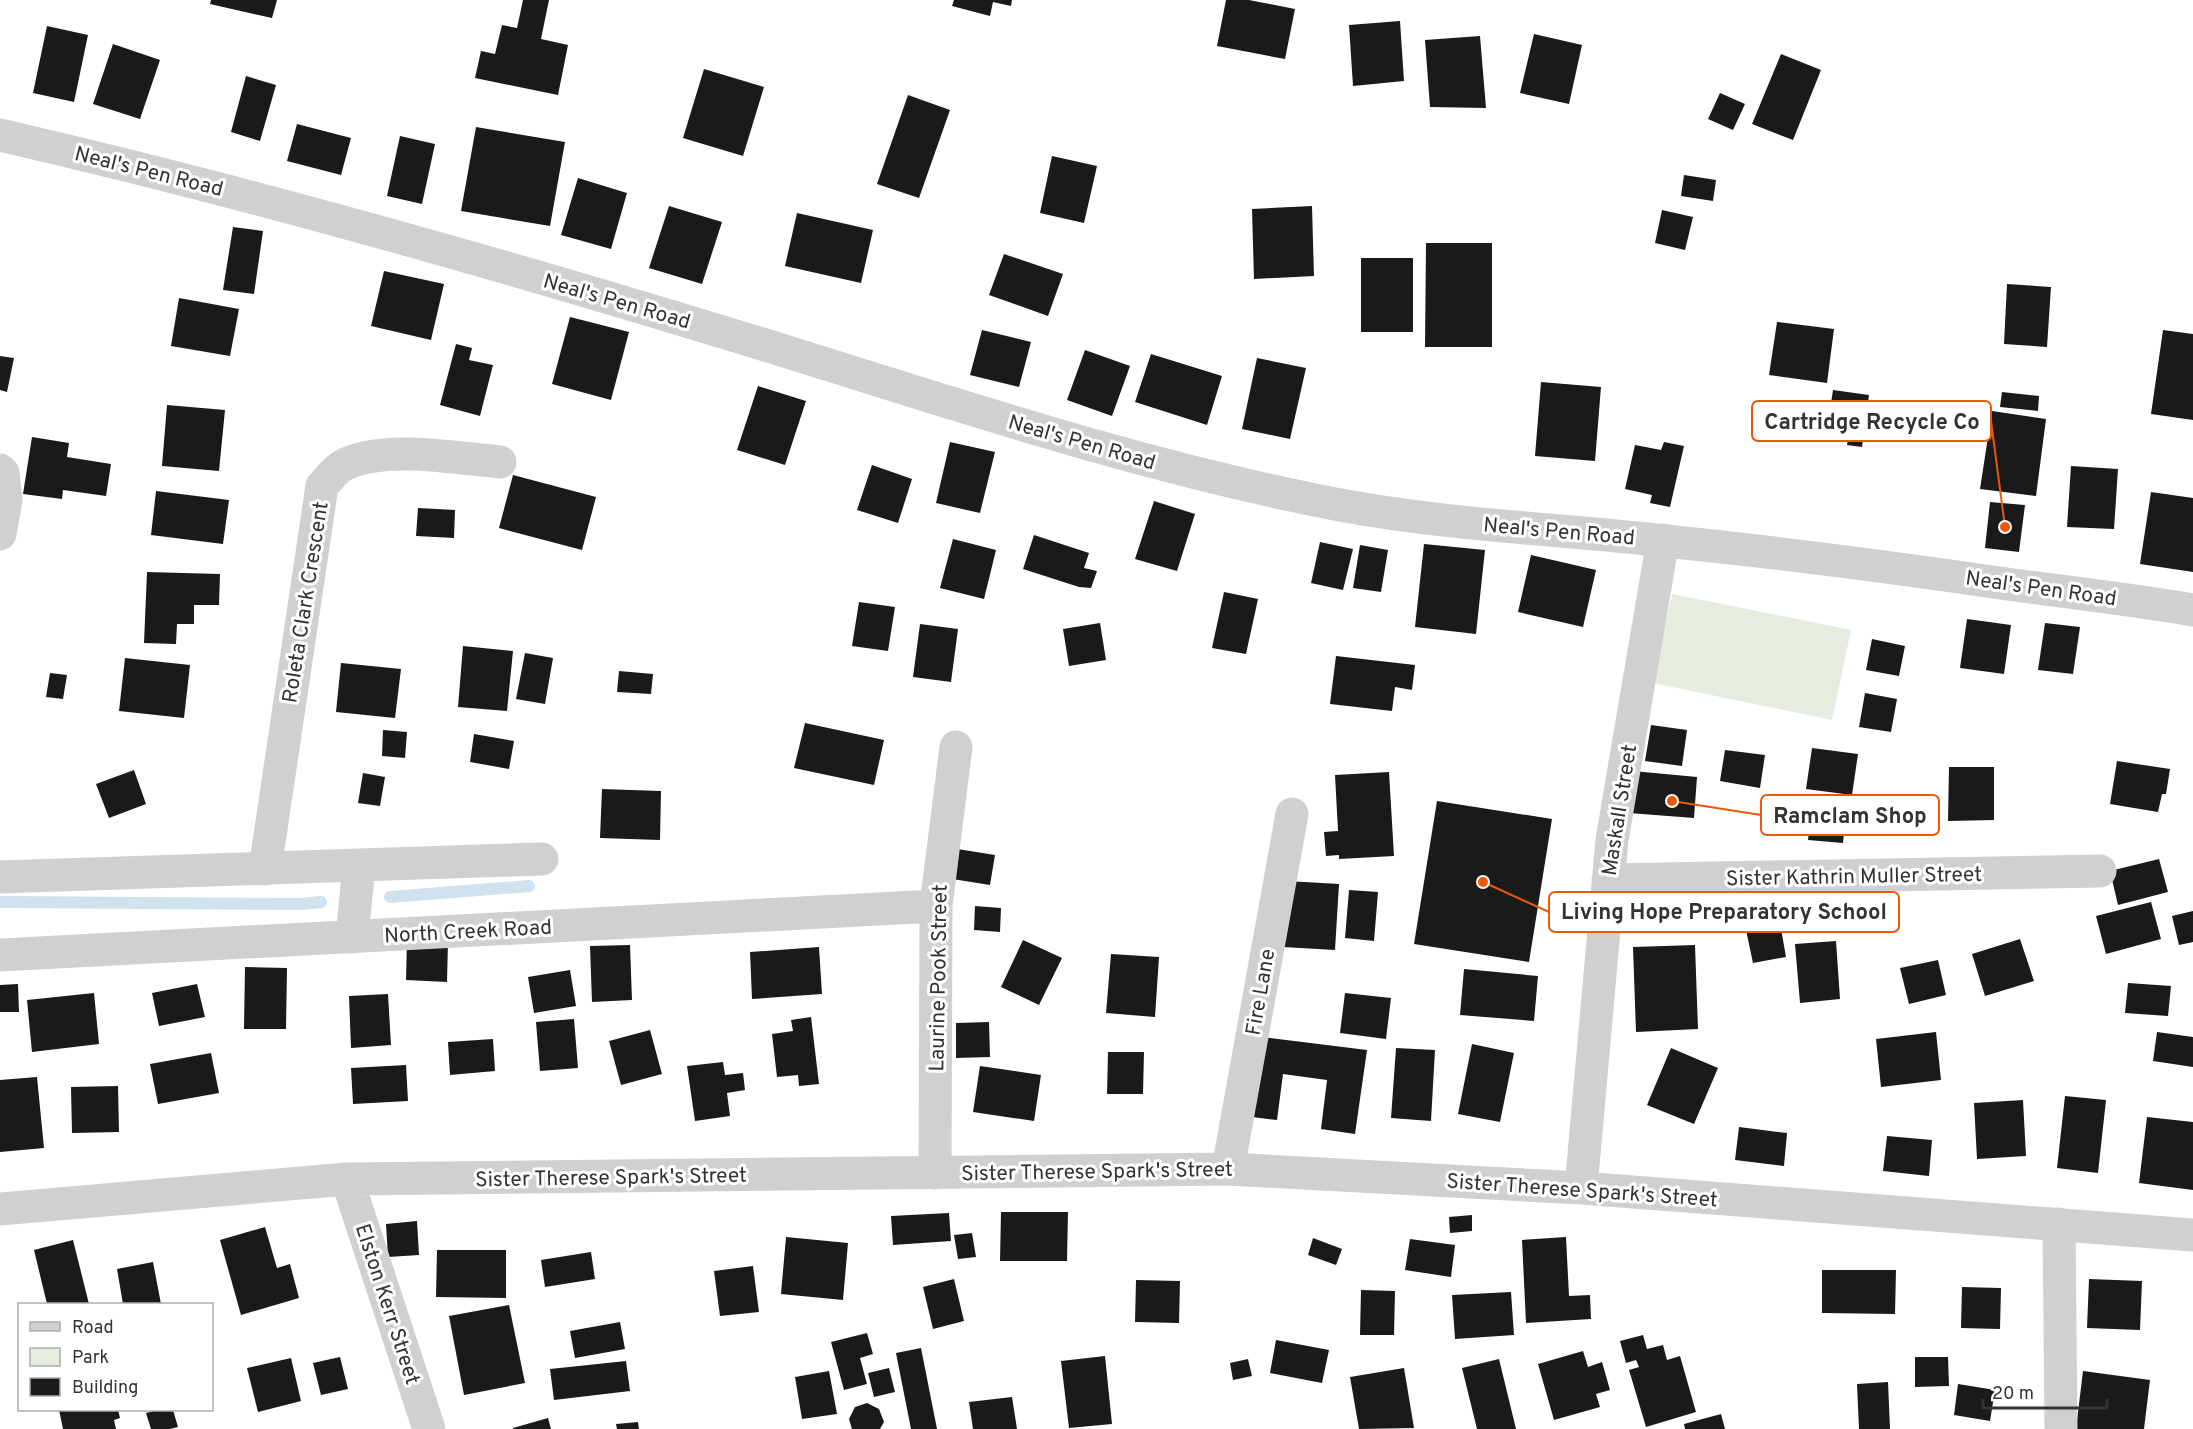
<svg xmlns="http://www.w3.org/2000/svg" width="2193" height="1429" font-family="Overpass,sans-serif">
<rect width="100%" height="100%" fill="#fff"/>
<path fill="#e6ecdf" d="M 1672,594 L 1851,630 L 1832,720 L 1653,683 Z"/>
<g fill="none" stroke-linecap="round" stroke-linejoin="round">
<path stroke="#cfe2ee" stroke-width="12" d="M 390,897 L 529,886
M 0,902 L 301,904 L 321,902"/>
</g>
<path fill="#1a1a1a" d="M 211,0 L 277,0 L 272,18 L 210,4 Z
M 523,0 L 549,0 L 541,39 L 568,45 L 558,95 L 475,78 L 481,51 L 495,54 L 502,25 L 517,28 Z
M 954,0 L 1012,0 L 1011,6 L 993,2 L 990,16 L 952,6 Z
M 1226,0 L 1249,0 L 1295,9 L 1285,59 L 1217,46 Z
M 1400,21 L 1404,81 L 1353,86 L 1349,25 Z
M 47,26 L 88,35 L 74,102 L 33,93 Z
M 1534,34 L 1582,45 L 1569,104 L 1520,93 Z
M 1480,36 L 1486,108 L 1430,107 L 1425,40 Z
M 113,44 L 160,60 L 140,119 L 93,104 Z
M 1781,54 L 1821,70 L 1793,140 L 1752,124 Z
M 704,69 L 764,87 L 743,156 L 683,138 Z
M 246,76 L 276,85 L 260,141 L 231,132 Z
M 1720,93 L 1745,104 L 1733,130 L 1708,119 Z
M 908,95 L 950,110 L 919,198 L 877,184 Z
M 297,124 L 351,138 L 341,175 L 287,161 Z
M 476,127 L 565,142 L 550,226 L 461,211 Z
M 400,136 L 435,144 L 422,204 L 387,196 Z
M 1052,156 L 1097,166 L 1084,223 L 1040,213 Z
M 1684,175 L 1716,180 L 1713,201 L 1681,196 Z
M 578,178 L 627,193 L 611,249 L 561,235 Z
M 669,206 L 722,222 L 702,284 L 649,268 Z
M 1312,206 L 1314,276 L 1254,279 L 1252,209 Z
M 1662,210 L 1693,217 L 1685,250 L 1655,243 Z
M 797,213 L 873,230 L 861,283 L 785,266 Z
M 233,227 L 263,231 L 254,294 L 223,290 Z
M 1426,243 L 1492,243 L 1492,347 L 1425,347 Z
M 1004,254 L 1063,274 L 1048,316 L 989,295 Z
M 1361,258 L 1413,258 L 1413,332 L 1361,332 Z
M 384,271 L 444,284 L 431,340 L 371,326 Z
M 2007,284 L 2051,287 L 2047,347 L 2004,344 Z
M 179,298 L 239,309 L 230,356 L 171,346 Z
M 570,317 L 629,332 L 611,400 L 552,384 Z
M 1777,322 L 1834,329 L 1827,383 L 1769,375 Z
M 982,330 L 1031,342 L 1019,387 L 970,375 Z
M 2163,330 L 2193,334 L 2193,420 L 2151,414 Z
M 456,344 L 472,348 L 469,360 L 493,365 L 480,416 L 440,405 Z
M 1085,350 L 1130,366 L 1112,416 L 1067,400 Z
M 1151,354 L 1222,376 L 1207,425 L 1135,402 Z
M 0,356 L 14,358 L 7,392 L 0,390 Z
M 1257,358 L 1306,368 L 1290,439 L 1242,429 Z
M 1541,382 L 1601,387 L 1595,461 L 1535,456 Z
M 758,386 L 806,401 L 785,465 L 737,450 Z
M 1833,390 L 1869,395 L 1862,447 L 1847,445 L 1850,426 L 1828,423 Z
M 2002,392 L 2039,396 L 2038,411 L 2000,407 Z
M 167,405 L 225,410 L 219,471 L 162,466 Z
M 1992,411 L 2046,419 L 2036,496 L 1980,489 Z
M 32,437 L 69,443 L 67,457 L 111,464 L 106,496 L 63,490 L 62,499 L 23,494 Z
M 950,442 L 995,452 L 980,513 L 936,503 Z
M 1664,442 L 1684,446 L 1670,507 L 1650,503 L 1652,495 L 1625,489 L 1635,445 L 1661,450 Z
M 872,465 L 912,479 L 898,523 L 857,510 Z
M 2071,466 L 2118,469 L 2114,529 L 2067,527 Z
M 513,475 L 596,497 L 582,550 L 499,528 Z
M 156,491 L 229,500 L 223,544 L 151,535 Z
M 2151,492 L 2193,498 L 2193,572 L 2140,564 Z
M 1154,501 L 1195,514 L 1177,571 L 1135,559 Z
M 1990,502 L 2025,505 L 2019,552 L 1985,548 Z
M 418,508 L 455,510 L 454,538 L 416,536 Z
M 1034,535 L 1089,553 L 1084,568 L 1097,571 L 1091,588 L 1079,587 L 1023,569 Z
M 953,539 L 996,550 L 984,599 L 940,588 Z
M 1320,542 L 1353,549 L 1343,590 L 1311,583 Z
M 1424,544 L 1485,550 L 1476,634 L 1415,627 Z
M 1360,545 L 1388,550 L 1381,592 L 1353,588 Z
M 1531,555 L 1596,570 L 1583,627 L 1518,612 Z
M 147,572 L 220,574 L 219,605 L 194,605 L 194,624 L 177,624 L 176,644 L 144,643 Z
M 1224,592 L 1258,599 L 1246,654 L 1212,648 Z
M 859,602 L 895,607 L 888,651 L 852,646 Z
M 1967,619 L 2011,625 L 2004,674 L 1960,668 Z
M 1100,623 L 1106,660 L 1069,666 L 1063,629 Z
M 2045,623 L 2080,627 L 2073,674 L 2038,670 Z
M 920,624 L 958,629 L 951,682 L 913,677 Z
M 1872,639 L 1905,646 L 1899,676 L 1866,670 Z
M 463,646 L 513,651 L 507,711 L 458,707 Z
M 525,653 L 553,658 L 545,704 L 516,699 Z
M 1336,656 L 1415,665 L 1412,690 L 1395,687 L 1392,711 L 1330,704 Z
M 125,658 L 190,665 L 184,718 L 119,711 Z
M 341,663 L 401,669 L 395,718 L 336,712 Z
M 619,671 L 653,674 L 651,694 L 617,692 Z
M 50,673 L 67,675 L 63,699 L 46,697 Z
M 1865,693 L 1897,699 L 1891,732 L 1859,727 Z
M 805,723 L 884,740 L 874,785 L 794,768 Z
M 1651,725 L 1687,730 L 1682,766 L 1645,761 Z
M 383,730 L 407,732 L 405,758 L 382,756 Z
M 474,734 L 514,741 L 509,769 L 470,762 Z
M 1812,748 L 1858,754 L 1852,795 L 1806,789 Z
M 1725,750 L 1765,755 L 1760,788 L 1720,781 Z
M 2117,761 L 2170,769 L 2166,794 L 2162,794 L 2158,812 L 2110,804 Z
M 1949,767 L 1994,767 L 1994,820 L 1948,821 Z
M 134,770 L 146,804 L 109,818 L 96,784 Z
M 1633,771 L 1697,777 L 1694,818 L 1629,813 Z
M 1389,772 L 1394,856 L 1339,859 L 1339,855 L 1326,856 L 1324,832 L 1338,831 L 1335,775 Z
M 363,773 L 385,777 L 380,806 L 358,803 Z
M 602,789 L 661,791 L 660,840 L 600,838 Z
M 1437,801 L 1552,819 L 1529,962 L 1414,944 Z
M 1811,809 L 1846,812 L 1843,843 L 1808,840 Z
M 951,848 L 995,855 L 990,885 L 946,878 Z
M 2159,859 L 2168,892 L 2118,905 L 2110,871 Z
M 1287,881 L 1339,884 L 1335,950 L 1283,947 Z
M 1349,890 L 1378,892 L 1374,941 L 1345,938 Z
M 2151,902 L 2161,939 L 2106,954 L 2096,916 Z
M 975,906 L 1001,908 L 1000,932 L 974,930 Z
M 2193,911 L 2193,942 L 2179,945 L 2172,916 Z
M 1780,923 L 1786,957 L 1753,963 L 1746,930 Z
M 407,939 L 448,941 L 447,982 L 406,980 Z
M 2020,939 L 2034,981 L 1985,996 L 1972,954 Z
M 1023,940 L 1062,958 L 1039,1005 L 1001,987 Z
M 1836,941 L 1840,999 L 1800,1003 L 1795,944 Z
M 630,945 L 632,1000 L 592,1002 L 590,946 Z
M 1695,945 L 1698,1029 L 1636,1032 L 1633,947 Z
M 819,947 L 822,994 L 752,999 L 750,952 Z
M 1111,954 L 1159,957 L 1155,1017 L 1106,1013 Z
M 1938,960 L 1946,995 L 1909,1004 L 1900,968 Z
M 245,967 L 287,968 L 286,1029 L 244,1029 Z
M 1464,969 L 1538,976 L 1534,1021 L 1460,1015 Z
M 570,970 L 576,1006 L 534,1013 L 528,977 Z
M 2128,983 L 2171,986 L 2168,1016 L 2125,1013 Z
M 18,984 L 19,1012 L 0,1012 L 0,985 Z
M 197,984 L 205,1017 L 159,1026 L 152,993 Z
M 94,993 L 99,1044 L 32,1052 L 27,1000 Z
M 1345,993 L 1391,998 L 1386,1039 L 1340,1033 Z
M 388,994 L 391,1045 L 351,1048 L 349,996 Z
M 811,1017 L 819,1084 L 799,1086 L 798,1075 L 777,1077 L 772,1034 L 793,1031 L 791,1020 Z
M 574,1019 L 578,1068 L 540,1071 L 536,1022 Z
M 989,1022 L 990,1057 L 956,1058 L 956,1023 Z
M 650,1030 L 662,1074 L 621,1085 L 609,1041 Z
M 1936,1032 L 1941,1080 L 1881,1087 L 1876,1039 Z
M 2157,1032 L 2193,1037 L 2193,1067 L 2153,1061 Z
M 1255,1036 L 1367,1050 L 1355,1134 L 1321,1129 L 1327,1080 L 1283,1074 L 1277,1120 L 1244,1116 Z
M 493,1039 L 495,1071 L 450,1075 L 448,1042 Z
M 1472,1044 L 1514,1053 L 1500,1122 L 1458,1114 Z
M 1396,1048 L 1435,1050 L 1431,1121 L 1391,1118 Z
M 1671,1048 L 1718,1068 L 1694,1124 L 1647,1105 Z
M 1108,1052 L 1144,1052 L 1143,1094 L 1107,1094 Z
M 211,1053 L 219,1093 L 158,1104 L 150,1064 Z
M 723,1062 L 725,1075 L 743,1073 L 745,1090 L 727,1093 L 730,1116 L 695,1121 L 687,1066 Z
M 406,1065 L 408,1101 L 353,1104 L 351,1068 Z
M 980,1066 L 1041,1075 L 1034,1121 L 973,1112 Z
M 37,1077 L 44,1148 L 0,1152 L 0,1080 Z
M 118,1086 L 119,1132 L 72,1133 L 71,1087 Z
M 2065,1096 L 2106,1100 L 2098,1173 L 2057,1168 Z
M 2023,1100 L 2026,1156 L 1977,1159 L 1974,1103 Z
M 2147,1117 L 2193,1122 L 2193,1190 L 2139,1183 Z
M 1739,1127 L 1787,1133 L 1784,1166 L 1735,1160 Z
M 1887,1136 L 1932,1140 L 1929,1176 L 1883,1171 Z
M 1001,1212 L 1068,1212 L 1067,1261 L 1000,1261 Z
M 949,1213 L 951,1241 L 893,1245 L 891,1216 Z
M 1472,1215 L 1472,1231 L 1450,1233 L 1449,1217 Z
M 417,1221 L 419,1255 L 388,1257 L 386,1224 Z
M 265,1227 L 277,1268 L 290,1264 L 299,1298 L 241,1315 L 220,1240 Z
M 972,1233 L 976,1257 L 958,1259 L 954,1235 Z
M 786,1237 L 848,1243 L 843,1300 L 781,1294 Z
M 1566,1237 L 1569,1296 L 1590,1295 L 1591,1319 L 1526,1323 L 1522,1240 Z
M 1313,1238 L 1342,1249 L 1336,1265 L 1308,1255 Z
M 1410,1239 L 1455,1245 L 1451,1277 L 1405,1270 Z
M 73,1240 L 89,1304 L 47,1304 L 34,1250 Z
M 437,1250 L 506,1250 L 506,1298 L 436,1297 Z
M 591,1252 L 595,1279 L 545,1287 L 541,1260 Z
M 153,1262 L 161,1304 L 123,1304 L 117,1269 Z
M 753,1266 L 759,1312 L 720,1316 L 714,1271 Z
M 1822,1270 L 1896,1270 L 1895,1314 L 1822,1313 Z
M 954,1279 L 964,1321 L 933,1329 L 923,1287 Z
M 2089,1279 L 2142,1281 L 2140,1330 L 2087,1328 Z
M 1136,1280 L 1180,1281 L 1179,1323 L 1135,1322 Z
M 1962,1287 L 2001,1288 L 2000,1329 L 1961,1328 Z
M 1361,1290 L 1395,1291 L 1394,1335 L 1360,1335 Z
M 1511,1292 L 1514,1335 L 1455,1339 L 1452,1295 Z
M 509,1305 L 525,1383 L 464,1395 L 449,1316 Z
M 620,1322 L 625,1349 L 575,1358 L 570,1331 Z
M 867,1333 L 873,1354 L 860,1358 L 867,1384 L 844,1390 L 831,1342 Z
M 1643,1335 L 1647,1349 L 1663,1345 L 1667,1360 L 1680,1356 L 1696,1412 L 1646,1427 L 1629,1370 L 1639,1367 L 1636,1360 L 1626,1363 L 1620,1341 Z
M 1276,1340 L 1329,1350 L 1322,1383 L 1270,1373 Z
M 921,1348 L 937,1429 L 911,1429 L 896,1353 Z
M 1583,1351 L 1588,1367 L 1602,1362 L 1610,1390 L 1596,1394 L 1600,1407 L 1554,1420 L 1538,1364 Z
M 1105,1356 L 1112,1424 L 1069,1428 L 1061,1361 Z
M 340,1357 L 348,1389 L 321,1395 L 313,1363 Z
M 1915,1357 L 1948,1357 L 1949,1386 L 1915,1387 Z
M 291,1358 L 301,1401 L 258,1412 L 247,1368 Z
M 1248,1359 L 1252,1376 L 1233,1380 L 1230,1363 Z
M 1499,1359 L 1516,1429 L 1477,1429 L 1462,1368 Z
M 626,1361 L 630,1391 L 554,1400 L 550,1369 Z
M 889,1368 L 895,1392 L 874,1397 L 868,1373 Z
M 1404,1368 L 1414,1428 L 1359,1429 L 1350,1377 Z
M 829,1371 L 837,1414 L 802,1419 L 795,1377 Z
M 2083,1371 L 2150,1380 L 2144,1429 L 2076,1429 Z
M 1888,1382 L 1890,1429 L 1859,1429 L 1857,1384 Z
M 1958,1384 L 1995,1390 L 1990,1421 L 1954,1415 Z
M 1012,1397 L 1017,1429 L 973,1429 L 969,1402 Z
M 867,1403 L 879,1409 L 884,1422 L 880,1429 L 852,1429 L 849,1419 L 855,1407 Z
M 59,1410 L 118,1410 L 120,1418 L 114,1420 L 116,1429 L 63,1429 Z
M 158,1410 L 173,1410 L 178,1427 L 170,1429 L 151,1429 L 146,1413 Z
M 1721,1414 L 1725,1429 L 1685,1429 L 1684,1424 Z
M 548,1418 L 551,1429 L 513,1429 L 513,1428 Z
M 638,1422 L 639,1429 L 617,1429 L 616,1424 Z"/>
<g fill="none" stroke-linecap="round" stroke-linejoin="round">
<path stroke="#d0d0d0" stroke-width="33" d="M 0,470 L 3,473 L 6,500 L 0,534
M 265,869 L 322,486 C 328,480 335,470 342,466 C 381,444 457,458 500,462
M 0,877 L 542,859
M 1608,880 L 2100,871
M 352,937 L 359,866
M 0,955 L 936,906
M 1228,1169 L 1292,814
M 935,1173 L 936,906 L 956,747
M 347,1179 L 429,1429
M 1581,1188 L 1612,840 L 1663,540
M 0,1209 L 347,1179 L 1228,1169 L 1581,1188 L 2193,1235
M 2059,1224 L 2061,1429"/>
<path stroke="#d0d0d0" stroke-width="33" d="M 0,135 C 253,193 504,265 752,341 C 947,401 1140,467 1340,505 C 1448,525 1557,529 1666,541 C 1782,553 1898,568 2014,585 C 2074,593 2134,600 2193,610"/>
</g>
<g text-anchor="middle" stroke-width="6" stroke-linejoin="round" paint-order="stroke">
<g font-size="21" fill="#333" stroke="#fff">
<text transform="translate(149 171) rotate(14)" y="7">Neal's Pen Road</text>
<text transform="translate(617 301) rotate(16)" y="7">Neal's Pen Road</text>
<text transform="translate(1082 442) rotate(16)" y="7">Neal's Pen Road</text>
<text transform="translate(1559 531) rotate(5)" y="7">Neal's Pen Road</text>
<text transform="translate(2041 588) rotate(8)" y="7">Neal's Pen Road</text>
<text transform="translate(305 602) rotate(-81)" y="7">Roleta Clark Crescent</text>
<text transform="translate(1619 810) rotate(-81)" y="7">Maskall Street</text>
<text transform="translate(1854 876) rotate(-1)" y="7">Sister Kathrin Muller Street</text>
<text transform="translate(468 931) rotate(-3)" y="7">North Creek Road</text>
<text transform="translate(938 978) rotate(-89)" y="7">Laurine Pook Street</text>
<text transform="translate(1260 992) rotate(-80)" y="7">Fire Lane</text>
<text transform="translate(1097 1171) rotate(-1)" y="7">Sister Therese Spark's Street</text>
<text transform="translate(611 1177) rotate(-1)" y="7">Sister Therese Spark's Street</text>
<text transform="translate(1582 1190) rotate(4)" y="7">Sister Therese Spark's Street</text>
<text transform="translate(388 1304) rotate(72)" y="7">Elston Kerr Street</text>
</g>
</g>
<path fill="none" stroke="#e8590c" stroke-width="2" d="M2005 527L1991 421M1672 801L1761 815M1483 882L1549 912"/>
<g fill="#e8590c" stroke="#fff" stroke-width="2">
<circle cx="2005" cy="527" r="6"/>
<circle cx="1672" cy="801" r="6"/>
<circle cx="1483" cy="882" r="6"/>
</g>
<g fill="#fff" stroke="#e8590c" stroke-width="2">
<rect x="1752" y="401" width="239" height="40" rx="6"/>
<rect x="1761" y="795" width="178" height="40" rx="6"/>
<rect x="1549" y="892" width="350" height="40" rx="6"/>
</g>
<g font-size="22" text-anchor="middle" font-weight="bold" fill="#333">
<text x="1872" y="429">Cartridge Recycle Co</text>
<text x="1850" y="823">Ramclam Shop</text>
<text x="1724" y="919">Living Hope Preparatory School</text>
</g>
<rect x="18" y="1303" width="195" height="108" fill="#ffffff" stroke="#adadad" stroke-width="1.5"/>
<rect x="30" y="1322" width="30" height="9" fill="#d0d0d0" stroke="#adadad" stroke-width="1.5"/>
<text x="72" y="1333" font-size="18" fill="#333333">Road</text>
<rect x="30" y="1348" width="30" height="18" fill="#e6ecdf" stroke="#adadad" stroke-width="1.5"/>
<text x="72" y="1363" font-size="18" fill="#333333">Park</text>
<rect x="30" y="1378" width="30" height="18" fill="#1a1a1a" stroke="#adadad" stroke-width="1.5"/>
<text x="72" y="1393" font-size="18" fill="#333333">Building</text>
<path d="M1983 1399v9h124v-9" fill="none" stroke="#333333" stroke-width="3"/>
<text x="1992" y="1399" font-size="18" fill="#333333" stroke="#ffffff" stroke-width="4.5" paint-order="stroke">20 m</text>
</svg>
